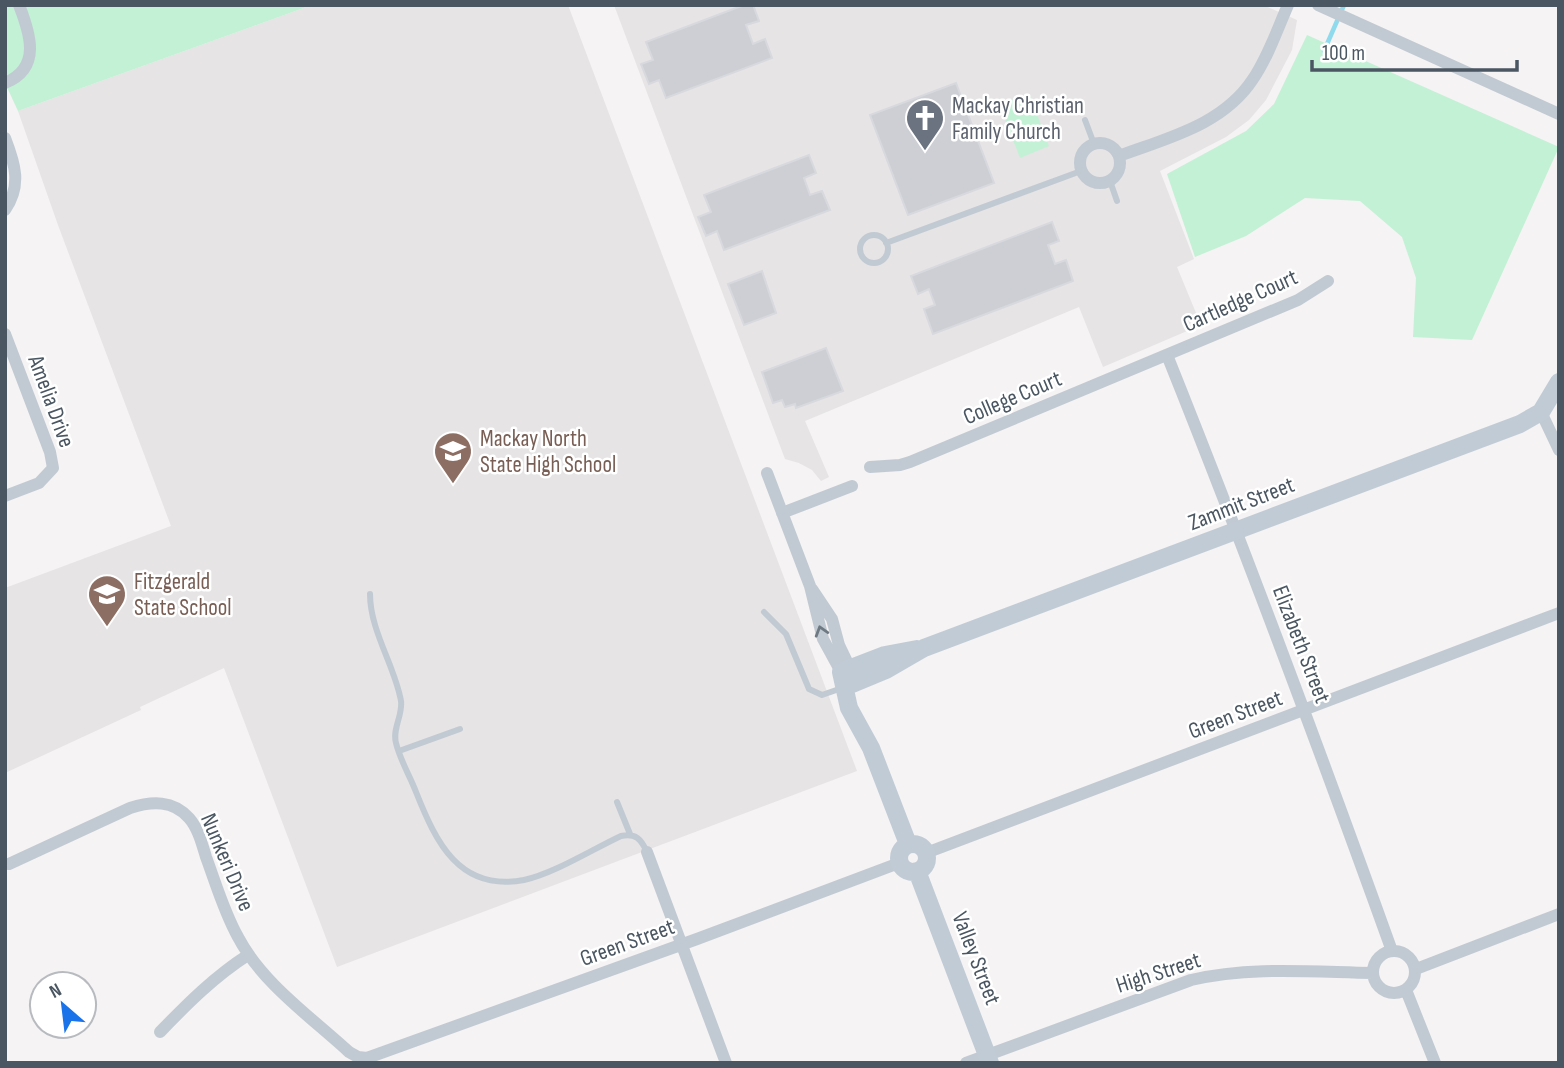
<svg xmlns="http://www.w3.org/2000/svg" width="1564" height="1068" font-family="'Sofia Sans Condensed',sans-serif">
<rect width="100%" height="100%" fill="#f5f3f3"/>
<path fill="#e6e4e5" d="M 312,5 L 568,5 L 857,771 L 337,967 L 224,668 L 140,707 L 141,710 L 5,773 L 5,588 L 171,526 L 58,225 L 18,111 Z
M 614,5 L 1263,5 L 1297,20 L 1292,50 L 1266,100 L 1249,120 L 1226,137 L 1160,171 L 1194,259 L 1177,267 L 1201,325 L 1103,367 L 1079,307 L 805,421 L 829,477 L 821,481 L 812,470 L 799,463 L 785,459 Z"/>
<path fill="#c3f1d5" d="M 5,5 L 312,5 L 18,111 L 5,83 Z
M 1307,35 L 1559,147 L 1472,340 L 1413,337 L 1416,278 L 1402,237 L 1360,201 L 1305,198 L 1246,236 L 1195,257 L 1167,174 L 1246,131 L 1274,104 Z
M 1029,93 L 1049,146 L 1020,158 L 999,104 Z"/>
<g fill="none" stroke-linecap="round" stroke-linejoin="round">
<path stroke="#90daee" stroke-width="4.5" d="M 1324,51 L 1344,5"/>
</g>
<path fill="#cdcfd5" stroke="#d7d9de" stroke-width="2" d="M 744,5 L 753,5 L 759,21 L 746,25 L 753,44 L 765,39 L 772,58 L 666,98 L 659,80 L 649,84 L 641,64 L 653,60 L 646,42 Z
M 956,83 L 994,183 L 908,215 L 870,115 Z
M 809,155 L 816,173 L 804,178 L 810,195 L 822,191 L 830,210 L 724,250 L 717,231 L 706,236 L 698,217 L 711,212 L 704,195 Z
M 1052,222 L 1059,241 L 1048,245 L 1055,264 L 1066,260 L 1073,281 L 933,334 L 924,309 L 935,305 L 929,289 L 918,294 L 911,276 Z
M 762,271 L 776,313 L 744,325 L 728,284 Z
M 826,348 L 843,391 L 796,408 L 795,404 L 785,407 L 782,400 L 773,403 L 762,372 Z"/>
<g fill="none" stroke-linecap="round" stroke-linejoin="round">
<path stroke="#c1cad2" stroke-width="6" d="M 1085,120 L 1094,144
M 1110,181 L 1117,201
M860 249a14 14 0 1 1 28 0a14 14 0 1 1-28 0Z
M 886,243 L 1081,171
M 370,594 C 370,631 395,666 401,701 C 403,715 392,729 396,743 C 400,760 410,776 416,792 C 436,842 459,892 524,880 C 553,874 593,849 621,836 C 636,833 641,839 647,852
M 764,612 L 786,634 L 809,689 L 822,695 L 842,688
M 399,751 L 460,729
M 617,802 L 630,834"/>
<path stroke="#c1cad2" stroke-width="12" d="M 1318,5 L 1559,114
M 5,83 C 42,68 30,33 19,5
M 5,138 C 15,164 22,185 5,210
M1080 163a20 20 0 1 1 40 0a20 20 0 1 1-40 0Z
M 1119,156 C 1167,138 1223,125 1253,79 C 1268,57 1277,30 1288,5
M 5,334 L 50,452 L 53,468 L 39,483 L 5,496
M 1167,355 C 1246,552 1320,751 1392,951
M 1541,412 L 1559,450
M 870,467 L 900,465 L 910,462 L 1298,300 L 1328,281
M 767,473 L 810,586 L 823,639 L 841,672
M 782,513 L 852,486
M 812,589 L 832,619 L 839,645 L 850,668
M 647,852 L 726,1063
M 926,853 L 1559,613
M 9,864 L 130,808 C 152,801 173,800 189,818 C 198,828 202,844 206,857 C 216,884 224,912 238,937 C 262,983 311,1017 349,1052 L 358,1057 L 367,1058 L 697,939 L 899,863
M1373 972a21 21 0 1 1 42 0a21 21 0 1 1-42 0Z
M 1416,969 L 1559,914
M 1406,990 L 1435,1063
M 160,1032 C 187,1004 215,976 248,955
M 966,1063 L 1191,980 C 1250,966 1313,972 1373,973"/>
<path stroke="#c1cbd6" stroke-width="18" d="M 845,687 L 886,670 L 924,648 L 1520,424 L 1541,412 L 1559,382
M899 858a14 14 0 1 1 28 0a14 14 0 1 1-28 0Z
M 908,844 L 871,748 L 849,708 L 841,672 L 885,655 L 917,649
M 917,871 L 990,1063"/>
</g>
<defs><path id="oneway-chevron" d="M-2-3.5L2.5 0L-2 3.5" fill="none" stroke-width="1.6" stroke-linecap="round" stroke-linejoin="round" transform="scale(1.75)"/></defs>
<use stroke="#6e7983" href="#oneway-chevron" transform="translate(821 631) rotate(-107)"/>
<defs>
<symbol id="church-pin" viewBox="-11 -11 22 30"><path d="M0 17L-7.5 6A9.5 9.5 0 1 1 7.5 6Z" fill="#6b7280" stroke="#fff"/><path d="M-1.2-6h2.4v3.5h3.3v2.4h-3.3V6h-2.4V-.1h-3.3v-2.4h3.3Z" fill="#fff"/></symbol>
<symbol id="school-pin" viewBox="-11 -11 22 30"><path d="M0 17L-7.5 6A9.5 9.5 0 1 1 7.5 6Z" fill="#8d6e63" stroke="#fff"/><path d="M0-5L7-2L0 1L-7-2ZM-4 1L0 2.5L4 1V4Q0 6-4 4Z" fill="#fff"/></symbol>
</defs>
<g fill-rule="evenodd">
<use href="#church-pin" x="903" y="96" width="44" height="60"/>
<use href="#school-pin" x="431" y="429" width="44" height="60"/>
<use href="#school-pin" x="85" y="572" width="44" height="60"/>
</g>
<g text-anchor="middle" stroke-width="5" stroke-linejoin="round" paint-order="stroke">
<g font-size="23" fill="#5b616d" stroke="#fff" text-anchor="start">
<text x="952" y="113">Mackay Christian<tspan x="952" dy="26">Family Church</tspan></text>
</g>
<g font-size="23" fill="#4a5661" stroke="#fff">
<text transform="translate(1240 300) rotate(-24)" y="8">Cartledge Court</text>
<text transform="translate(1012 397) rotate(-23)" y="8">College Court</text>
<text transform="translate(52 401) rotate(70)" y="8">Amelia Drive</text>
<text transform="translate(1241 503) rotate(-21)" y="8">Zammit Street</text>
<text transform="translate(1302 644) rotate(69)" y="8">Elizabeth Street</text>
<text transform="translate(1235 714) rotate(-21)" y="8">Green Street</text>
<text transform="translate(228 862) rotate(67)" y="8">Nunkeri Drive</text>
<text transform="translate(627 942) rotate(-20)" y="8">Green Street</text>
<text transform="translate(977 958) rotate(69)" y="8">Valley Street</text>
<text transform="translate(1158 972) rotate(-18)" y="8">High Street</text>
</g>
<g font-size="23" fill="#785e54" stroke="#fff" text-anchor="start">
<text x="480" y="446">Mackay North<tspan x="480" dy="26">State High School</tspan></text>
<text x="134" y="589">Fitzgerald<tspan x="134" dy="26">State School</tspan></text>
</g>
</g>
<rect width="1564" height="1068" fill="none" stroke="#4a5661" stroke-width="14"/>
<g transform="translate(63 1005) rotate(332)"><circle r="33" fill="#ffffff" stroke="#b7bbc0" stroke-width="2"/>
<path d="M0-5L12 26L0 18L-12 26Z" fill="#1a73e8"/>
<text y="-10" font-size="19" font-weight="bold" text-anchor="middle" fill="#4a5661">N</text>
</g>
<path d="M1312 60v10h205v-10" fill="none" stroke="#4a5661" stroke-width="3.5"/>
<text x="1322" y="60" font-size="21" fill="#4a5661" stroke="#ffffff" stroke-width="5" paint-order="stroke">100 m</text>
</svg>
